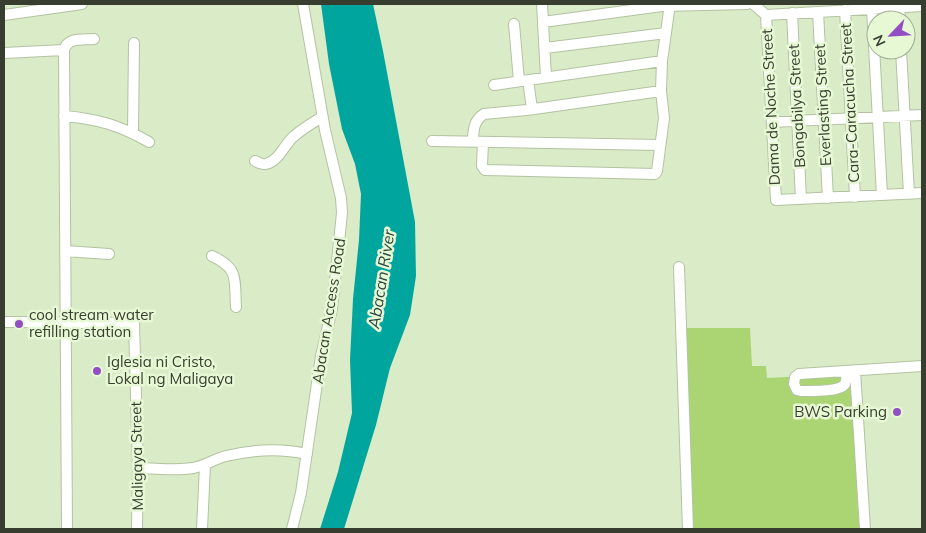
<svg xmlns="http://www.w3.org/2000/svg" width="926" height="533" font-family="Mulish,sans-serif">
<rect width="100%" height="100%" fill="#daebc8"/>
<path fill="#aad572" d="M 685,328 L 750,328 L 752,366 L 766,366 L 767,378 L 853,374 L 861,529 L 692,529 Z"/>
<path fill="#00a69d" d="M 321,4 L 373,4 L 383,51 L 415,222 L 416,276 L 410,315 L 390,368 L 376,425 L 344,529 L 320,529 L 338,472 L 352,413 L 350,360 L 353,299 L 359,240 L 361,194 L 355,164 L 342,129 L 329,64 Z"/>
<g fill="none" stroke-linecap="round" stroke-linejoin="round">
<defs>
<path id="minor" d="M 542,4 L 546,77
M 753,4 L 766,15
M 899,7 L 900,20
M 872,9 L 882,195
M 845,10 L 855,197
M 818,12 L 828,198
M 792,13 L 801,199
M 4,15 L 82,4
M 766,15 L 776,200 L 922,193
M 766,15 L 922,6
M 543,22 L 662,6 L 747,4
M 514,24 L 519,81
M 545,48 L 666,33
M 901,50 L 909,194
M 4,53 L 64,50
M 528,80 L 532,109
M 494,85 L 662,61
M 64,116 C 98,119 119,125 149,142
M 772,122 L 922,115
M 133,133 L 134,43
M 432,141 L 660,145
M 473,142 C 473,130 474,120 484,114 L 527,110 L 661,91
M 483,142 L 482,166 L 485,170 L 655,174 L 657,171 L 664,118 L 661,91 L 662,61 L 670,4
M 255,161 C 259,163 262,165 266,164 C 279,161 284,145 293,137 C 302,129 312,123 322,117
M 65,251 L 109,254
M 212,256 C 240,269 234,280 236,307
M 679,267 L 688,529
M 4,322 L 134,323 L 138,468 L 137,529
M 846,371 C 846,375 847,380 845,384 C 840,392 810,391 801,391 L 797,390 L 794,384 L 795,377 L 799,374 L 922,366
M 855,371 L 865,529
M 138,468 C 156,468 175,471 193,468 C 205,466 214,459 226,456 C 251,450 281,448 307,454
M 67,529 L 64,50 C 68,37 82,40 94,39
M 202,529 L 205,465
M 292,529 L 301,493 L 321,356 L 332,309 L 342,213 L 341,198 L 325,130 L 303,4"/>
</defs>
<use href="#minor" stroke="#b3c3a1" stroke-width="12"/>
<use href="#minor" stroke="#fff" stroke-width="10"/>
</g>
<g fill="#924fc4" stroke="#e7f8d5" stroke-width="2">
<circle cx="19" cy="324" r="5"/>
<circle cx="97" cy="371" r="5"/>
<circle cx="897" cy="412" r="5"/>
</g>
<g text-anchor="middle" stroke-width="5" stroke-linejoin="round" paint-order="stroke">
<g font-size="15" fill="#373e30" stroke="#e7f8d5">
<text transform="translate(850 103) rotate(-93)" y="5">Cara-Caracucha Street</text>
<text transform="translate(823 105) rotate(-93)" y="5">Everlasting Street</text>
<text transform="translate(797 106) rotate(-93)" y="5">Bongabilya Street</text>
<text transform="translate(771 107) rotate(-93)" y="5">Dama de Noche Street</text>
<text transform="translate(329 311) rotate(-81)" y="5">Abacan Access Road</text>
<text transform="translate(137 456) rotate(-91)" y="5">Maligaya Street</text>
</g>
<g font-size="15" fill="#373e30" stroke="#e7f8d5" text-anchor="start">
<text x="29" y="320">cool stream water<tspan x="29" dy="17">refilling station</tspan></text>
<text x="107" y="367">Iglesia ni Cristo,<tspan x="107" dy="17">Lokal ng Maligaya</tspan></text>
<text x="887" y="417" text-anchor="end">BWS Parking</text>
</g>
<g font-size="16" font-style="italic" fill="#284442" stroke="#e7f8d5">
<text transform="translate(381 279) rotate(-81)" y="6">Abacan River</text>
</g>
</g>
<rect width="926" height="533" fill="none" stroke="#373e30" stroke-width="10"/>
<g transform="translate(891 35) rotate(245)"><circle r="24" fill="#e7f8d5" stroke="#a1ae93"/>
<path d="M0-4L9 19L0 12L-9 19Z" fill="#924fc4"/>
<text y="-8" font-size="14" font-weight="bold" text-anchor="middle" fill="#373e30">N</text>
</g>
</svg>
